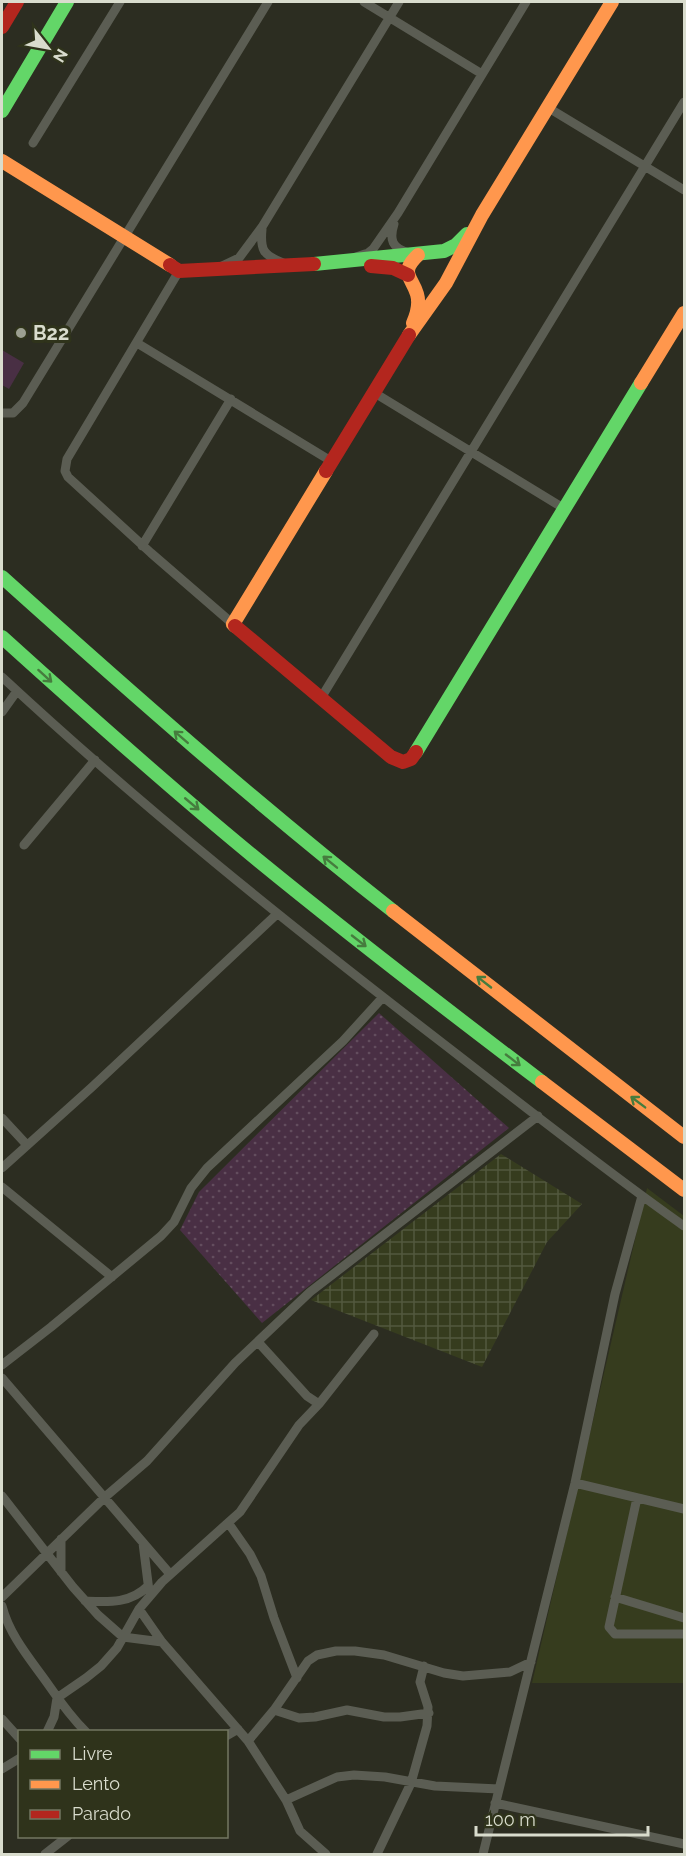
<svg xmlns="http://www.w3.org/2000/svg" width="686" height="1856" font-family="Raleway,sans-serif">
<defs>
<pattern id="industrial-grid" width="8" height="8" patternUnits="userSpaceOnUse" patternTransform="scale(1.5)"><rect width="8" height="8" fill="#363c1e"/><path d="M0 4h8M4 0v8" fill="none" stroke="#52583e"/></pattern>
<pattern id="grass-dots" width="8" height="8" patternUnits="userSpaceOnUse" patternTransform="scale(1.5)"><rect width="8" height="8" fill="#492f44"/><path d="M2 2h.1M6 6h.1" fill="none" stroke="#634d5e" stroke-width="1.8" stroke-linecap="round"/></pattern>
</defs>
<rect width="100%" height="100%" fill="#2c2d21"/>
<path fill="#363c1e" d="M 647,1188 L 684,1216 L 684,1683 L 532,1683 Z"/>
<path fill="url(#industrial-grid)" d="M 501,1154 L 582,1204 L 547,1242 L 482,1367 L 311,1300 Z"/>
<path fill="url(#grass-dots)" d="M 379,1013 L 509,1128 L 262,1323 L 180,1230 L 199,1192 Z"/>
<path fill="#492f44" d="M 2,350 L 24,363 L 9,389 L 2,385 Z"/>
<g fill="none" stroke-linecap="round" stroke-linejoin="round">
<path stroke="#5b5d53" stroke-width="9" d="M 364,2 L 482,74
M 547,107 L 684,190
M 33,143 L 120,2
M 394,224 C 389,240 392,248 409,253
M 262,229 C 260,250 263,255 283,263
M 356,257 L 368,253 L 373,249 L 398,213 L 526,2
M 222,266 L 239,258 L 262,227 L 399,2
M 179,271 L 67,459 L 65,471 L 68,477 L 151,553 L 233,624
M 137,343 L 331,461
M 373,392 L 565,509
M 2,413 L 13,413 L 23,403 L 268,2
M 142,546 L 231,399
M 2,677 C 143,808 293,928 445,1045 C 524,1106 603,1169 684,1226
M 321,698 L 684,102
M 2,712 L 17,691
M 24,845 L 95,760
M 2,1118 L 27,1145
M 2,1168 L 92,1087 L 277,914
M 2,1187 L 112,1277
M 2,1365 L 51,1327 L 161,1236 L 174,1222 L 191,1188 L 207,1168 L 343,1041 L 383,997
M 2,1378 L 170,1574
M 319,1404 L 374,1334
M 575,1483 L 684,1509
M 2,1496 L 73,1587 L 98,1615 L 123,1637 L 162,1642
M 637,1498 L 609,1627 L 615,1634 L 684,1634
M 229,1524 L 250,1554 L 261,1576 L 274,1618 L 297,1678
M 143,1543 L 149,1591
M 61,1572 L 61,1539
M 2,1597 L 105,1497 L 147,1461 L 235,1363 L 310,1292 L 538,1116
M 615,1597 L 684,1618
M 85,1601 C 108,1602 130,1604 148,1586
M 2,1606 C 10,1637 32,1661 50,1687 C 61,1703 72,1718 86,1732
M 139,1609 L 162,1642 L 248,1741 L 286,1800 L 300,1831 L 326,1854
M 57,1698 L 86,1678 L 101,1666 L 117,1648 L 139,1609 L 162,1582 L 240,1512 L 299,1425 L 319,1404 L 307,1396 L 258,1342
M 274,1710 L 299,1718 L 315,1717 L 347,1710 L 384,1717 L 400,1717 L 429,1713
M 2,1719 L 20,1739
M 47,1732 L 54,1717 L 57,1698
M 226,1736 L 238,1729
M 248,1741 L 274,1710 L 308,1661 L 317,1655 L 336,1651 L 355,1651 L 384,1655 L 444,1673 L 463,1676 L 510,1672 L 531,1662
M 2,1769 L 20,1758
M 286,1800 L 337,1777 L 354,1775 L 385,1777 L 435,1786 L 499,1789
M 495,1803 L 684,1844
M 45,1854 L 68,1836
M 377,1854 L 411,1783 L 427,1726 L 428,1707 L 420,1682 L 424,1666
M 483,1854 L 575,1483 L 615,1294 L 642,1196"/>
<path stroke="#63d668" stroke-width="14" d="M 2,111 L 67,2
M 314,264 L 444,251 L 456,245 L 467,234
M 2,577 C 130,692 258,805 393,911
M 2,637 C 86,713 171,789 259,861 C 352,937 447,1010 542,1082
M 416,752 L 641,383"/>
<path stroke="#ff974d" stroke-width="14" d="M 2,161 L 170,265
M 413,323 C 417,314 420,304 417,294 C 412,277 399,273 418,255
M 409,335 L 446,283 L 482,215 L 612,2
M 641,383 L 684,313
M 235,626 L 233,624 L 326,471
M 393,911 L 684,1137
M 542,1082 L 684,1190"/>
<path stroke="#b3261e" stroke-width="14" d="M 2,27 L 17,2
M 170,265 L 179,271 L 314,264
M 371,266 L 393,268 L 408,275
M 326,471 L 409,335
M 235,626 L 391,757 L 403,762 L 411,759 L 416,752"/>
</g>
<defs><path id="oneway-shaft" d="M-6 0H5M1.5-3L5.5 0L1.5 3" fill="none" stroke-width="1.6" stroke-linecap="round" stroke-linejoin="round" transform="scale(1.5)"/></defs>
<g stroke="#467c3e">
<use href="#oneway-shaft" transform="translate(45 676) rotate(42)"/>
<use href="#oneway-shaft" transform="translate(181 737) rotate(-139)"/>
<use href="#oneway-shaft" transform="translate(192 804) rotate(40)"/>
<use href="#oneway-shaft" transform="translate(330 862) rotate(-141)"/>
<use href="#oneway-shaft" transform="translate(359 941) rotate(38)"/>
<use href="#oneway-shaft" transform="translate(484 982) rotate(-142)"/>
<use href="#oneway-shaft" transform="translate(513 1060) rotate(38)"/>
<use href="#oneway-shaft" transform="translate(638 1102) rotate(-143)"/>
</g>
<circle fill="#9c9f91" stroke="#2f331b" stroke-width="2" cx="21" cy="333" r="6"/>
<g text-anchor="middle" stroke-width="6" stroke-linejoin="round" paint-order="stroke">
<g font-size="20" font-weight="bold" fill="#d9dccd" stroke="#2f331b" text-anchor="start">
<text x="33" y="340">B22</text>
</g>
</g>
<rect width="686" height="1856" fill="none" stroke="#d9dccd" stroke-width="6"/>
<rect x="18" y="1730" width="210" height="108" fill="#2f331b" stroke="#737762" stroke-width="1.5"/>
<rect x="30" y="1750" width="30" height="9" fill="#63d668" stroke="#737762" stroke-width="1.5"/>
<text x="72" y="1760" font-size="18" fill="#d9dccd">Livre</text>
<rect x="30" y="1780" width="30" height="9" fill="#ff974d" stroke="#737762" stroke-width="1.5"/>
<text x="72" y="1790" font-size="18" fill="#d9dccd">Lento</text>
<rect x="30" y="1810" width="30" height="9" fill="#b3261e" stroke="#737762" stroke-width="1.5"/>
<text x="72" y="1820" font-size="18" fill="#d9dccd">Parado</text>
<g transform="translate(48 48) rotate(121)" stroke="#2f331b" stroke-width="4.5" paint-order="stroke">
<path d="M0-4.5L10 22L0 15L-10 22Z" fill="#d9dccd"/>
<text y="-9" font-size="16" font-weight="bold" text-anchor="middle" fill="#d9dccd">N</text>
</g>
<path d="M476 1826v9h172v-9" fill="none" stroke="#d9dccd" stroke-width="3"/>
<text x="485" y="1826" font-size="18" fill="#d9dccd" stroke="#2f331b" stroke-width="4.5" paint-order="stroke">100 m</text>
</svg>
